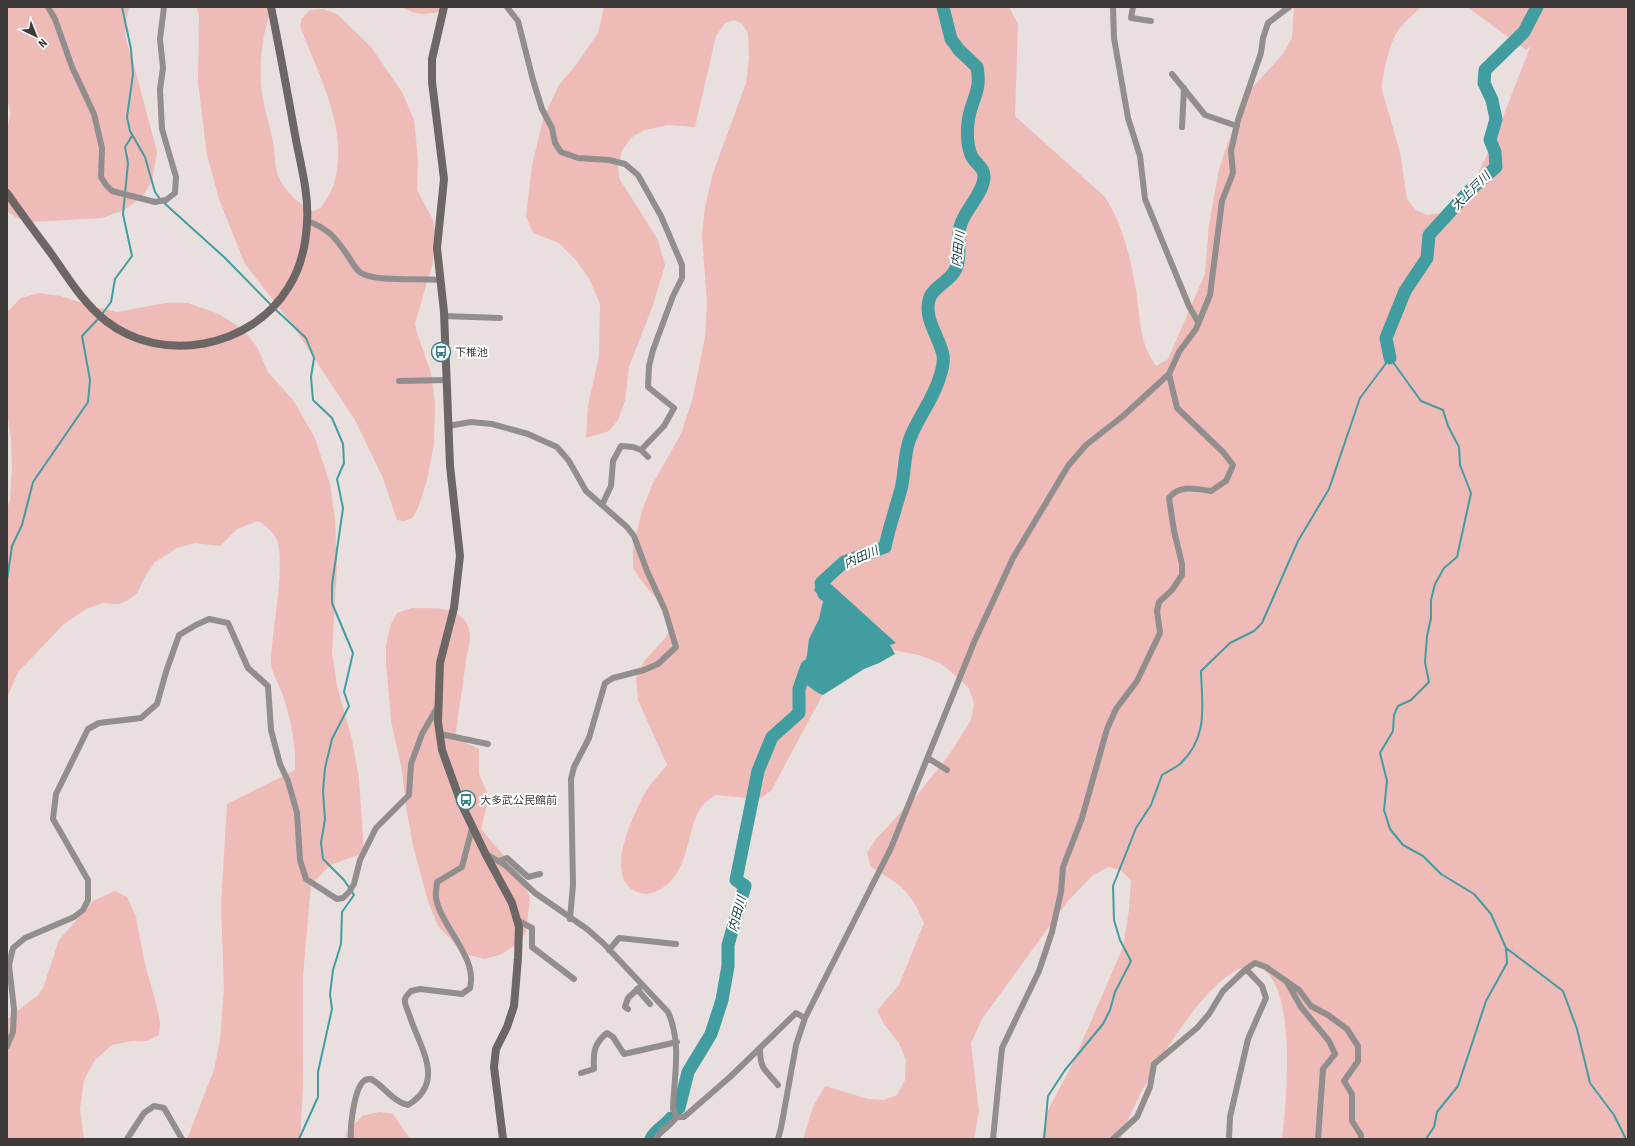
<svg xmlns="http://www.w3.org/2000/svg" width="1635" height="1146" font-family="'Roboto Condensed','Noto Sans JP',sans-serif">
<rect width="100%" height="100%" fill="#e9dfde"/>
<path fill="#eebbb6" d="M 7,7 L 129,7 C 125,25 123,37 131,54 L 157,152 L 152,181 L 142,197 L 124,210 L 102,218 L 33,222 L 17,218 L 7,211 L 7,129 C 10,119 12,111 7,101 Z
M 197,7 L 272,7 C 261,37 258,69 263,100 C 266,114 270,128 273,142 C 275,152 274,165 278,175 C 284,192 299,204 313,211 L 321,208 C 325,201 330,194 333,187 C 351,131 319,77 300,26 L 302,18 L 310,10 L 323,9 L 337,14 L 371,47 L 402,92 L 414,120 L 418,160 L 417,190 L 433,220 L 436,239 L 432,266 L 415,323 L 417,333 L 431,373 L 435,404 L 434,444 L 427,480 L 418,508 L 412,518 L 404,521 L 397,520 L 383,478 L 355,420 L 291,323 L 245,264 L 219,199 L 207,155 L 198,82 L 199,16 Z
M 402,7 L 450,7 C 434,15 417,17 402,7 Z
M 604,7 L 1009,7 L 1018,24 L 1015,116 L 1105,197 C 1123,225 1130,257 1136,290 C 1141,321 1138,339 1156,366 L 1168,359 L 1205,274 L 1209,225 L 1219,169 L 1240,108 L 1250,90 L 1283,54 L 1292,38 L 1294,7 L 1421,7 C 1413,15 1403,23 1397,32 C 1389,45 1382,75 1382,90 L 1400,152 L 1407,199 L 1416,210 L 1427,215 L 1441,213 L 1460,200 L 1474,182 L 1494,140 L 1531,45 L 1526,50 L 1467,7 L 1628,7 L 1628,1139 L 1282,1139 C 1286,1107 1300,969 1252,966 C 1209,964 1131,1101 1121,1139 L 1042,1139 L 1047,1112 L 1073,1063 L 1123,947 L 1129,910 L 1131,880 L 1120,870 L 1108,867 L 1092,876 L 1067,902 L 982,1019 L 971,1043 L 979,1112 L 974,1139 L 803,1139 L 813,1107 L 825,1086 L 868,1099 L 884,1100 L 897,1095 L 905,1080 L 906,1060 L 899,1043 L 884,1024 L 877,1011 L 899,985 L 924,923 C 910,890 901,885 871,867 L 867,853 L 876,839 L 918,794 L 951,752 L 971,720 L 974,704 L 969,688 L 942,664 L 919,655 L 893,650 L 874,650 L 823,694 L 771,791 L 759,799 L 715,795 C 710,799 704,803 701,807 C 687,830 689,863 670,882 C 662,890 650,896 640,893 C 600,881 634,813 646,791 C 652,782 660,773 667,765 L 638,700 L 636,678 L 645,660 L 666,637 L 672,626 L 661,604 L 644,584 L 633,568 L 633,548 L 642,511 L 652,485 L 681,434 L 693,397 L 705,337 L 707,303 L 702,236 L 705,207 L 713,173 L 746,83 L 749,58 L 748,33 L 742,24 L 734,20 L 725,23 L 716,36 L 695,127 L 668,125 L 645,130 L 632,137 L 623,149 L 618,165 L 619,178 L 658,240 L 665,265 L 653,305 L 629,367 L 625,401 L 618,420 L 609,431 L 586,438 L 588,406 L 599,356 L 600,304 L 590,280 L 576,260 L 559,243 L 533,233 L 526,216 L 532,166 L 543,119 L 559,85 L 578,62 L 598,33 Z
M 39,293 L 61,296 L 91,306 L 117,312 L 165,303 L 188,303 L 219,314 L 244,330 L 257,347 L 268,372 L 293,400 L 315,438 L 330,484 L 335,519 L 337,567 L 332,652 L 337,686 L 352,740 L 359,779 L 364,853 L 330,865 L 311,885 L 303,975 L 303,1088 L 300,1139 L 187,1139 L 214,1070 L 220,1040 L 224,989 L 221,905 L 227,804 L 295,770 C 296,745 291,719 283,696 C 280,686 271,672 271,662 C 271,634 287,560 276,538 C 272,531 265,525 258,521 L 237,529 L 220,546 L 195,543 L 177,548 L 155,562 L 146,575 L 137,593 L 127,601 L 118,604 L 103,603 L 86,609 L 64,624 L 18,672 L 7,698 L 7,509 L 10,500 L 12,468 L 11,439 L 7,412 L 7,312 L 21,298 Z
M 412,608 C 424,609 439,607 450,611 C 471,617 473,636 467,654 L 455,738 L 479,749 L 479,774 L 489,797 L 481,829 L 521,876 L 530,898 L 526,932 L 517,944 L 502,954 L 485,959 L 465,954 L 438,926 L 428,901 L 413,846 L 406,806 L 402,770 L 391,721 L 386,662 L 386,646 L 390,626 L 397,613 Z
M 115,891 L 127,897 L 136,917 L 144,960 L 157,1008 L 160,1022 L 159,1035 L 147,1041 L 132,1041 L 112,1045 L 95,1060 L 84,1080 L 80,1109 L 84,1139 L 7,1139 L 7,1019 L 38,995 L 43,988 L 59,940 L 93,901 Z
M 379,1112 L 393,1114 L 410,1139 L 345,1139 L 346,1133 L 362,1116 Z"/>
<path fill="#429da1" d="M 822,576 L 896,643 L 890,645 L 895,654 L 879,663 L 864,669 L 823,695 L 818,693 L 800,680 L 807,655 L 809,639 L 819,619 L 823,601 L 814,590 Z"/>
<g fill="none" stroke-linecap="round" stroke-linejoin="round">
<path stroke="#429da1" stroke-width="2" d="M 122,7 L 131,49 L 133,74 L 127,117 L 130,131 L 145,157 L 155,192 L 160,199
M 163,202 L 224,257 L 271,305
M 274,308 L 306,338 L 314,358 L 311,377 L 313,400 L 332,418 L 343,444 L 344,463 L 337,479 L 343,508 L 332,585 L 332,603 L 353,653 L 344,692 L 349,706 L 332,739 L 325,768 L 323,791 L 325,819 L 321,843 L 323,859 L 344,880 L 354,895 L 342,912 L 341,944 L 333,970 L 330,994 L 332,1009 L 318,1072 L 318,1097 L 299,1139
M 102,314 L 111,302 L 115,279 L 132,256 L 123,214 L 128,163 L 125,147 L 132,136
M 7,580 L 12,546 L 22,525 L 33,482 L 88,402 L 90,380 L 82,336 L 99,318
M 1506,948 L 1563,991 L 1577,1029 L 1590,1083 L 1614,1115 L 1626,1139
M 1044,1139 L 1048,1096 L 1065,1070 L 1103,1024 L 1110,1010 L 1115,992 L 1131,961 L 1120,940 L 1114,920 L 1113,886 L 1136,828 L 1151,805 L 1162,775 C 1168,771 1175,768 1180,764 C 1209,737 1202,705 1201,671 L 1230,643 L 1254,631 L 1262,623 L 1298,541 L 1329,489 L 1360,398 L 1390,358 L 1421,401 L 1443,410 L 1448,426 L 1459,447 L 1460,465 L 1471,493 L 1457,557 L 1444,568 L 1435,584 L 1431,600 L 1431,618 L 1427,636 L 1425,662 L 1429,682 L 1411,700 L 1398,706 L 1394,715 L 1393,731 L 1380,753 L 1387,781 L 1384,810 L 1390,829 L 1403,845 L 1423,856 L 1441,874 L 1474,894 L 1491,914 L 1506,948 L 1507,963 L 1486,1001 L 1458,1086 L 1437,1112 L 1434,1127 L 1426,1139"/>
<path stroke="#429da1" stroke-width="13" d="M 1390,358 L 1386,338 L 1405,291 L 1427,258 L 1429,235 L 1469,191 L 1496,167 L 1495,152 L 1490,140 L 1496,119 L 1492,100 L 1484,83 L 1485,70 L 1524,32 L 1537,7
M 824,594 L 821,583 L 844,562 L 885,547 C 889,527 896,508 901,489 C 905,473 904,456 909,441 C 917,418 934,399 940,376 C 942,370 944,361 943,355 C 939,336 924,320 929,300 C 932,286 952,282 957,266 C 961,253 957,240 960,227 C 964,210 982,196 984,178 C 985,167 975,164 971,155 C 967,145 967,133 968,123 C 970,100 982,94 977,67 L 959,50 L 951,39 L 943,7
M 679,1108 L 688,1072 L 711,1034 L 722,1000 L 728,966 L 728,945 L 745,886 L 736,880 L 758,771 L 772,737 L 799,713 L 799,689 L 807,666
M 651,1139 C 656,1129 664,1127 671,1118"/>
<path stroke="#928e8d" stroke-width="6" d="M 48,7 L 55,19 L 72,67 L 94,114 L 102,148 L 101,177 L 106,185 L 112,191 L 155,202 L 166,200 L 175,193 L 176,177 L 162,129 L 160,90 L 163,68 L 160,39 L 164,7
M 507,7 L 518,21 L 533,80 L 542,109 L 552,128 L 555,143 L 561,152 L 578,158 L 609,160 L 625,164 L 638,175 L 661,216 L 682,265 L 682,278 L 673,296 L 653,350 L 649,366 L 648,387 L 674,408 L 664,426 L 641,450 L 633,447 L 621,446 L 613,461 L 611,486 L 602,505
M 1113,7 L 1114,38 L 1128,118 L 1140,156 L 1145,199 L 1189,306 L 1198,322
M 1133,7 L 1131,18 L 1151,21
M 1172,74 L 1205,115 L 1237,126
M 1182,127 L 1184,88
M 307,221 C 328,228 336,238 348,256 C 352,262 355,269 361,273 C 376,282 420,278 440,280
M 444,316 L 500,318
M 399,381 L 447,380
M 448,426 L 471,422 L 492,424 L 528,434 L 557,447 L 569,461 L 586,491 L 627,527 L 634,536 L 647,571 L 665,610 L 676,647 L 658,664 L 644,670 L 613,678 L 605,683 L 589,738 L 574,767 L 571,779 L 573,885 L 570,919
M 641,450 L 648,457
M 440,734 L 488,744
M 928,758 L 947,770
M 486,854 L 505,865 L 535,893 L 587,929 L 604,944 L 668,1012 C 682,1043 674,1076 673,1109 L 677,1117
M 499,861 L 507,858 L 528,877 L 540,874
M 517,920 L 532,928 L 532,947 L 574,979
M 609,950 L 619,938 L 676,944
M 1288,984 L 1301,1007 L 1329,1041 L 1335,1054 L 1323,1069 L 1318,1139
M 637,989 L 650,1004
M 628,1009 L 625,1007 L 628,998 L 642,985
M 7,1046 L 13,1032 L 14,1009 L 9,965 L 13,948 L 25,938 L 74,917 L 83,910 L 88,900 L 88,880 L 53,819 L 56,794 L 88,729 L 99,723 L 141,718 L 157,704 L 166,672 L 179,635 L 196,625 L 209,619 L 228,623 L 248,668 L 268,686 L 271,730 L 280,764 L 288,781 L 297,813 L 300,860 L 306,879 L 337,899 L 343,898 L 349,892 L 354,884 L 360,860 L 376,828 L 409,795 L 411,764 L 422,734 L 437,708
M 760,1048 C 760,1070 765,1069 778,1085
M 581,1073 L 594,1069 C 593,1053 594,1043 607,1033 L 613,1037 L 624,1054 L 677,1042
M 677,1117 L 684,1117 L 730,1077 L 796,1013 L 805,1018
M 127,1139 L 144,1113 L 154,1106 L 164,1108 L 182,1139
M 351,1139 C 350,1127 354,1087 365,1080 C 367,1079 369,1079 371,1079 C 384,1086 393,1102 408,1105 C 447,1081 419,1047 409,1014 C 407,1009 404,1003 405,999 C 406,996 409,993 411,991 L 420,989 L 462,994 L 470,988 C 478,957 441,927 436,898 C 435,893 437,887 437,882 L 462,867 L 472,828
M 656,1139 C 660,1130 670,1125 677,1117
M 778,1139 L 781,1128 L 796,1045 L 805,1018 L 891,848 L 975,640 L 1013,558 L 1068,466 L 1086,445 L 1123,416 L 1169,374 L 1179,352 L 1196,329 L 1210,295 L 1222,201 L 1233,173 L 1231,151 L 1238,120 L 1261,53 L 1263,38 L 1268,23 L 1289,7
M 993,1139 L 1002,1048 L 1039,971 L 1052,932 L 1061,892 L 1063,867 L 1082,818 L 1107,729 L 1116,709 L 1137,681 L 1160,633 L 1157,611 L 1159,602 L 1172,590 L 1182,575 L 1182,564 L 1174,531 L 1169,498 C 1179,484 1196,489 1211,491 L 1226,481 L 1233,465 L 1223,452 L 1177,408 L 1169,374
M 1113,1139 L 1137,1117 L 1150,1087 L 1154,1064 L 1197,1028 L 1209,1014 L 1223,991 L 1246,969 L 1255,963 L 1266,967 L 1286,981 L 1299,990 L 1311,1006 L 1328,1015 L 1347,1029 L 1358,1046 L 1358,1061 L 1344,1081 L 1352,1094 L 1352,1121 L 1361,1135 L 1361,1139
M 1229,1139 L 1230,1117 L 1248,1039 L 1266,998 L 1262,986 L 1246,969"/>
<path stroke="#6c6665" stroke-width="8" d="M 444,7 L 432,59 L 432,82 L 444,179 L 437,248 L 444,312 L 450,466 L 460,556 L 454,608 L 440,663 L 438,722 L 442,750 L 461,803 L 485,853 L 512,903 L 519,927 L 518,958 L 514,1006 L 507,1027 L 496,1049 L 494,1067 L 503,1139
M 7,193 C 21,213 35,232 50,252 C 67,276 82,302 106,321 C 162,365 251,348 288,288 C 301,268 306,245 307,222 C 309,195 301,166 296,140 C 288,96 280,51 271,7"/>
</g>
<defs>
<symbol id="bus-ring" viewBox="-11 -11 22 22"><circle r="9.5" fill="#fff" stroke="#3a8286" stroke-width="1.5"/><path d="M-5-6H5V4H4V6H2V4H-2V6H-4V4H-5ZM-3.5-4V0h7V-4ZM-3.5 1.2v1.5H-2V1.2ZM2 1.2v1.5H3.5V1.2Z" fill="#3a8286"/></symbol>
</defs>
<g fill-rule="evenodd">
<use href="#bus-ring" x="430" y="341" width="22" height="22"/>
<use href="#bus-ring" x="455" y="789" width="22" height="22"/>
</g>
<g text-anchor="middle" stroke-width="4" stroke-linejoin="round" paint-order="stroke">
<g font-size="11" fill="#3e3a3a" stroke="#fff" text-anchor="start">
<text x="455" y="356">下椎池</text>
<text x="480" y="804">大多武公民館前</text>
</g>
<g font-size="12" font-style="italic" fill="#113c3e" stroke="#fff">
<text transform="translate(1471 191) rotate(-45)" y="4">大上戸川</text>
<text transform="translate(958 249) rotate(-83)" y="4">内田川</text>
<text transform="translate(861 557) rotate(-24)" y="4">内田川</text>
<text transform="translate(737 914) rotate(-74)" y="4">内田川</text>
</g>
</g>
<rect width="1635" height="1146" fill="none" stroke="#3e3a3a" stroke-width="16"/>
<g transform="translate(36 36) rotate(137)" stroke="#ffffff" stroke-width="3" paint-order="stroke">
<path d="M0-3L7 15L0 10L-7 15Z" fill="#3e3a3a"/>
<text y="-6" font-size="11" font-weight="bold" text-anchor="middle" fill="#3e3a3a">N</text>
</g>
</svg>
